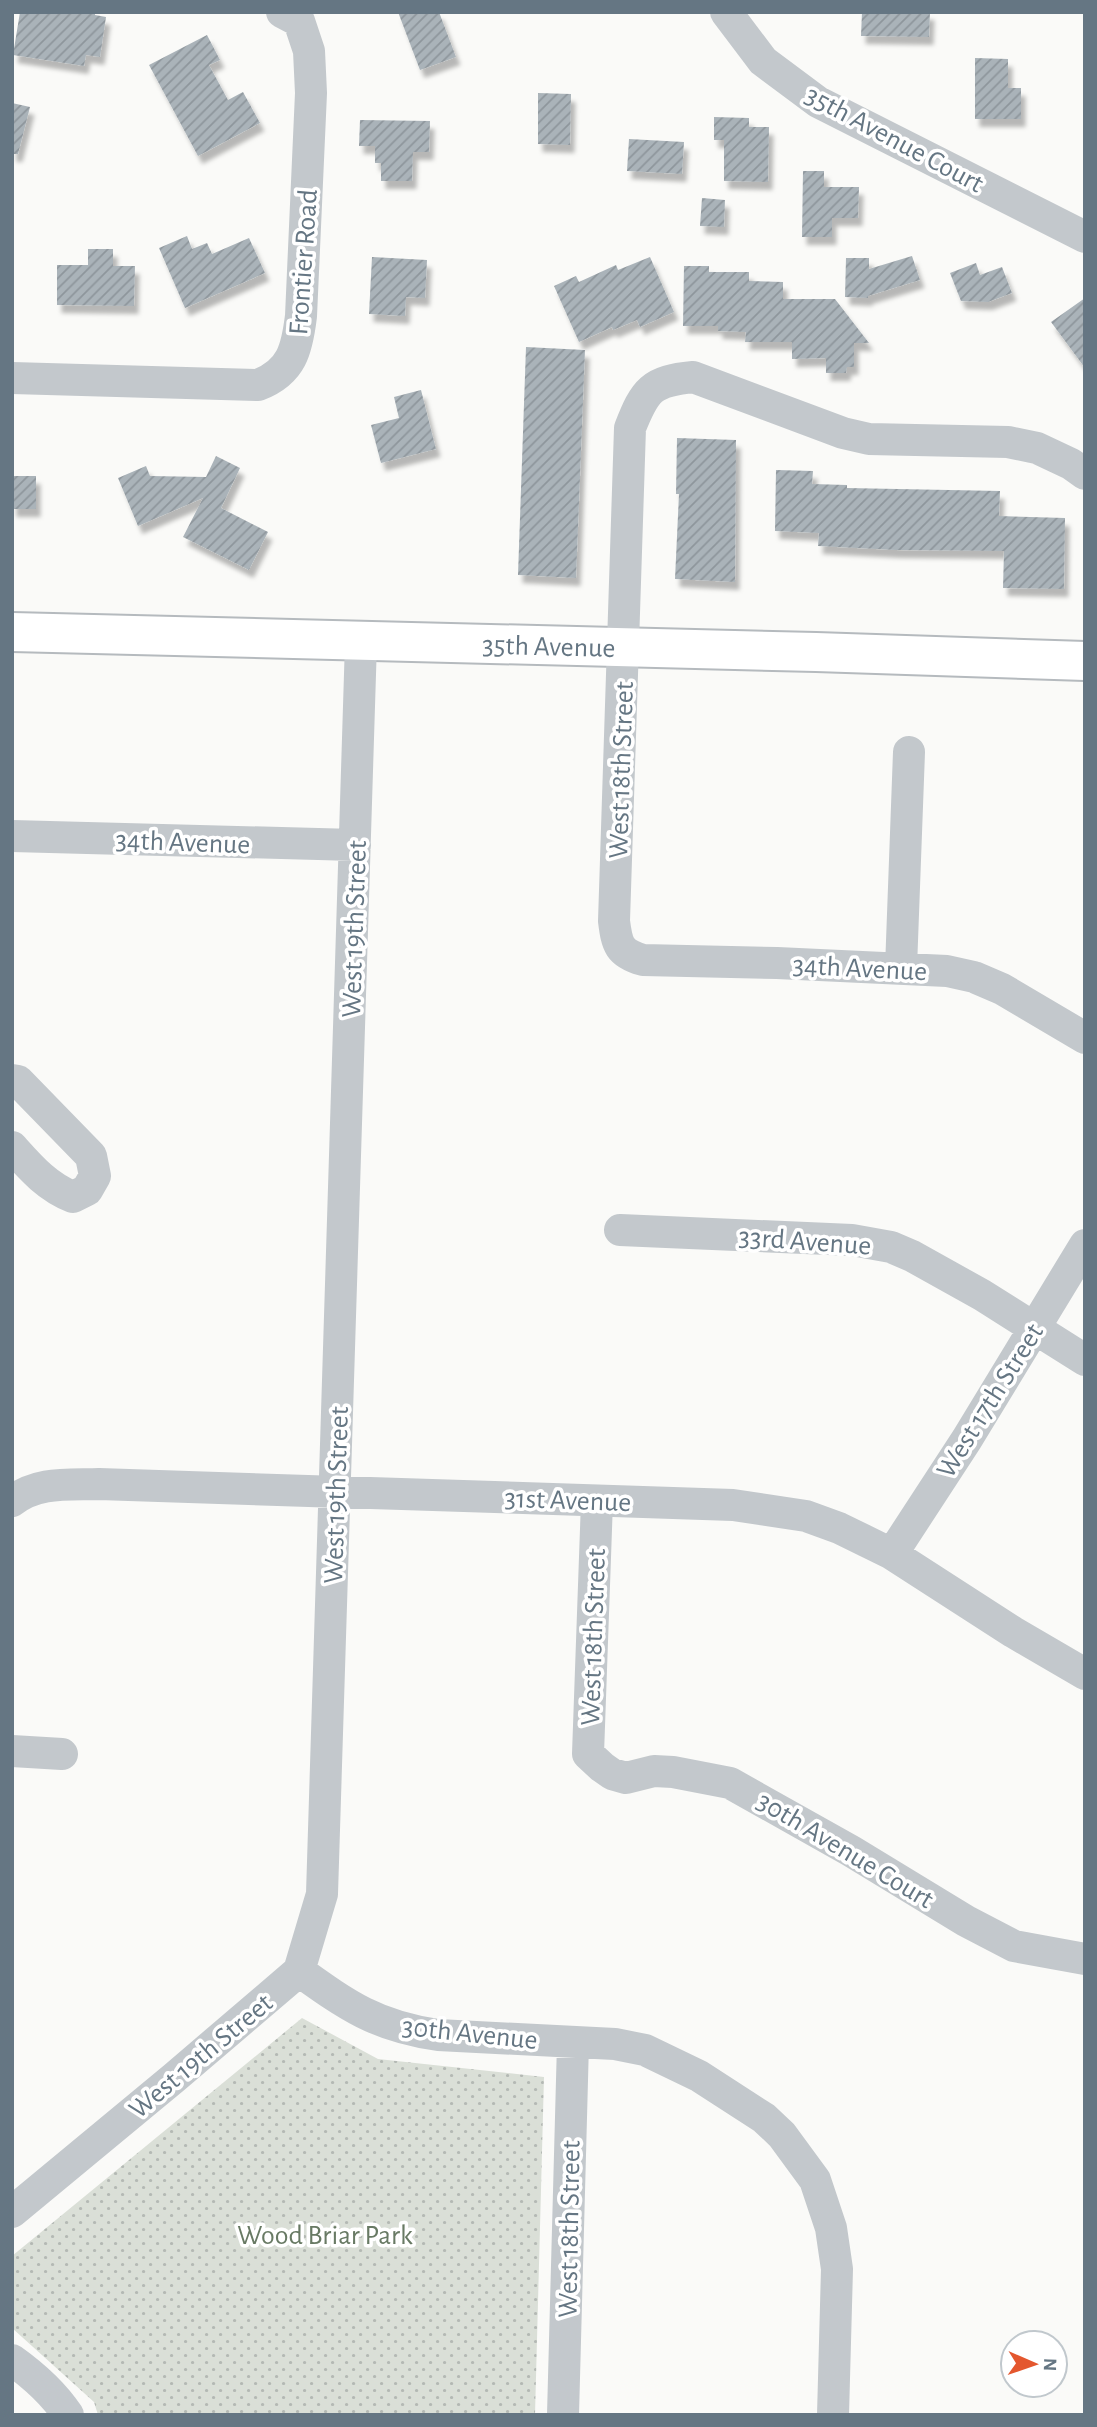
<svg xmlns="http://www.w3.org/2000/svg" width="1097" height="2427" font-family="'Alegreya Sans',sans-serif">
<defs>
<pattern id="grass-dots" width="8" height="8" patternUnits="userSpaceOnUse" patternTransform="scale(1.75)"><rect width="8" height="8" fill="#dadfd7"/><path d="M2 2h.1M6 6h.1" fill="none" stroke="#b4b9b4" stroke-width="1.8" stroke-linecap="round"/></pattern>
<pattern id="building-hatch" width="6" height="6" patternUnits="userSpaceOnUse" patternTransform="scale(1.75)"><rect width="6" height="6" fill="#aab3b9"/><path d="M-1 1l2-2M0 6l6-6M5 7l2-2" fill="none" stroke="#8e969c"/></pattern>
<filter id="shadow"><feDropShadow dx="4.5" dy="8" stdDeviation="2" flood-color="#0004"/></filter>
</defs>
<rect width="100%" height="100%" fill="#fafaf8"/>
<path fill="url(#grass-dots)" d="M 302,2018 L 378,2059 L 544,2077 L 535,2415 L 98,2415 L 94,2402 L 12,2328 L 12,2256 Z"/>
<path fill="url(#building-hatch)" filter="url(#shadow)" d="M 20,12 L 95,12 L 95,15 L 106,17 L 100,57 L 86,55 L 84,66 L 13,55 Z
M 398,12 L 439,12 L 456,57 L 420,70 Z
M 862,12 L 930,12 L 929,37 L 861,36 Z
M 207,35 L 220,60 L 209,65 L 228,100 L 243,92 L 260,123 L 198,156 L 149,65 Z
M 975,58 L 1008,59 L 1008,88 L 1021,88 L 1021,119 L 975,119 Z
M 538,93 L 571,94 L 570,145 L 538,144 Z
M 12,103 L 30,107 L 18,154 L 12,154 Z
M 714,117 L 749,118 L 749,127 L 769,127 L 768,182 L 724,181 L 724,140 L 714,140 Z
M 360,120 L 430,121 L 429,152 L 413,152 L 412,181 L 381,181 L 381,163 L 375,163 L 375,146 L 359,146 Z
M 629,139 L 684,142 L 682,174 L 627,171 Z
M 803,171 L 824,171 L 824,187 L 859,187 L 858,218 L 832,218 L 832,237 L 802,237 Z
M 702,198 L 725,200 L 724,227 L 700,226 Z
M 187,236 L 192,249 L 207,243 L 212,254 L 249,238 L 265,273 L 185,308 L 159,248 Z
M 88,249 L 113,249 L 113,266 L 135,266 L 134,306 L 57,305 L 57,265 L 88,265 Z
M 912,256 L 920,280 L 868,296 L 868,298 L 845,297 L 846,258 L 869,258 L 869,269 Z
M 372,257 L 427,260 L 425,298 L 406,297 L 405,316 L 369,314 Z
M 650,257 L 674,312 L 640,327 L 637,320 L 613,330 L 612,327 L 579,342 L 554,286 L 576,276 L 579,282 L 616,265 L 618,270 Z
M 976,263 L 980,275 L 1002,267 L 1012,293 L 988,302 L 961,301 L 950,273 Z
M 684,266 L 709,266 L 709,272 L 749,272 L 749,281 L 783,282 L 783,299 L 835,299 L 869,343 L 854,343 L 854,367 L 847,367 L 846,373 L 826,373 L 826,358 L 792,359 L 792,342 L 745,342 L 746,332 L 718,331 L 718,326 L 683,326 Z
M 1085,298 L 1085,368 L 1051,322 Z
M 526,347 L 585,350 L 576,578 L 518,575 Z
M 421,390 L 436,449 L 381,463 L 371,425 L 399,418 L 394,397 Z
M 677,438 L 736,440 L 735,582 L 675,579 L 679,494 L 676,494 Z
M 216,456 L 240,468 L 221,508 L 268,532 L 249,570 L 183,537 L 203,498 L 138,526 L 118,478 L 146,466 L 150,476 L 206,477 Z
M 776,470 L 813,471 L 812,484 L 847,485 L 847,488 L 1000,491 L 999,516 L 1065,518 L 1064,589 L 1003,588 L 1004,551 L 896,550 L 818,546 L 819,533 L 775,531 Z
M 12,476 L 36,476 L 36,509 L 12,509 Z"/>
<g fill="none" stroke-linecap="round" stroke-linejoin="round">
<defs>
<g id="major">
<path id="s1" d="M 12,632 L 816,652 L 1085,661"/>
</g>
</defs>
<use href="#major" stroke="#b5babe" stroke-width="42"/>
<path stroke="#c3c8cc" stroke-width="32" d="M 726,12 L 763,61 L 818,102 L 1085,237
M 12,378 L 258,385 C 292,372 297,349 301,316 L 311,93 L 309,51 L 299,21 L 282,12
M 1085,474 L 1071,464 L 1037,448 L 1008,442 L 869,439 L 843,433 L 693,377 C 651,381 645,390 630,428 L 614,921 C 617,945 619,953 643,960 L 777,963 L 947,971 L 974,977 L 1002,989 L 1085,1038
M 12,836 L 355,845
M 901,968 L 909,752
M 12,1080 L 18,1081 L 91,1156 L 95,1176 L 87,1190 L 73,1197 C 47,1187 30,1167 12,1147
M 620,1230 L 852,1240 L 891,1247 L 912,1256 L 982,1295 L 1085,1360
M 12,1501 C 38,1481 68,1485 99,1484 L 733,1505 L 806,1516 L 839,1528 L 892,1554 L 1013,1632 L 1085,1674
M 597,1501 L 588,1754 L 602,1767 L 612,1774 L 626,1778 L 654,1771 L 673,1772 L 730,1783 L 851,1851 L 966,1921 L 1014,1946 L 1085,1959
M 892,1554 L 967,1439 L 1085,1245
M 12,1751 L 62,1754
M 299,1971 C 348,2006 376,2026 438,2035 L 615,2044 L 645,2050 L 699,2076 L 764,2118 L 782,2135 L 815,2180 L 831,2228 L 837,2269 L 833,2415
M 12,2212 L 175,2077 L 299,1971 L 322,1894 L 361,642
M 12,2360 C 33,2375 54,2394 68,2415
M 563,2415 L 573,2043"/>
<use href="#major" stroke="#fff" stroke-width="38"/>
</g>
<g text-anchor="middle" stroke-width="7" stroke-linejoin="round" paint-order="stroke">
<g font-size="28" fill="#657683" stroke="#fff">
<text transform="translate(895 138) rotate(28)" y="10">35th Avenue Court</text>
<text transform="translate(302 262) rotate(-86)" y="10">Frontier Road</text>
<text dy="10" stroke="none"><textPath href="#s1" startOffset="537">35th Avenue</textPath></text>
<text transform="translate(620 770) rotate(-88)" y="10">West 18th Street</text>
<text transform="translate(183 841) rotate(2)" y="10">34th Avenue</text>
<text transform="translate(353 929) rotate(-88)" y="10">West 19th Street</text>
<text transform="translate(860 967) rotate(3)" y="10">34th Avenue</text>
<text transform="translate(805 1240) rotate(4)" y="10">33rd Avenue</text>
<text transform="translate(989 1400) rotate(-58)" y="10">West 17th Street</text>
<text transform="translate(335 1495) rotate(-88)" y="10">West 19th Street</text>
<text transform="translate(568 1499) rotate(2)" y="10">31st Avenue</text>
<text transform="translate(592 1637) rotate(-88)" y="10">West 18th Street</text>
<text transform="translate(846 1849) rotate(31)" y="10">30th Avenue Court</text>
<text transform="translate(470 2032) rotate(6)" y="10">30th Avenue</text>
<text transform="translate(200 2055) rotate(-40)" y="10">West 19th Street</text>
<text transform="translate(568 2229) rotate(-89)" y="10">West 18th Street</text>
</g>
<g font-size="28" fill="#687a64" stroke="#fff">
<text x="325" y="2244">Wood Briar Park</text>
</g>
</g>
<rect width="1097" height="2427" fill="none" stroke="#657683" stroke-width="28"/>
<g transform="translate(1034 2364) rotate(92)"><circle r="33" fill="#ffffff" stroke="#c1c8cd" stroke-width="2"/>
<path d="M0-5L12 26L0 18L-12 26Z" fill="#e4572e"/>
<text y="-10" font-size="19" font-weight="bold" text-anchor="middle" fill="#657683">N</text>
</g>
</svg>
